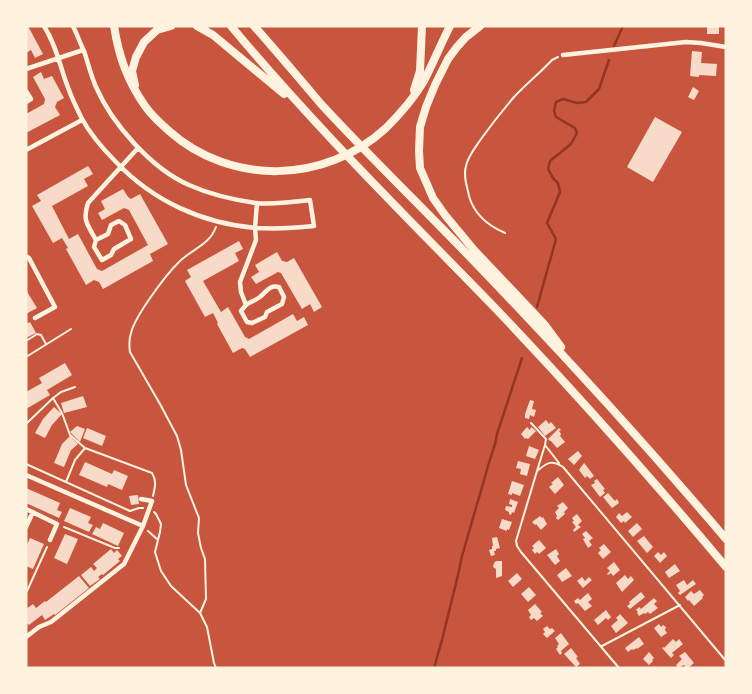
<svg xmlns="http://www.w3.org/2000/svg" width="752" height="694" font-family="'Open Sans',sans-serif">
<rect width="100%" height="100%" fill="#c8553d"/>
<g fill="none" stroke-linecap="round" stroke-linejoin="round">
<path stroke="#8f3625" stroke-width="2.5" d="M 614,46 L 623,26
M 537,307 L 556,239 L 547,223 L 560,192 L 558,183 L 553,178 L 548,169 L 550,161 L 571,144 L 577,133 L 575,128 L 556,117 L 554,111 L 556,102 L 563,99 L 577,103 L 586,102 L 599,89 L 609,60
M 434,668 L 442,640 L 458,575 L 462,556 L 491,456 L 495,444 L 497,434 L 522,358"/>
</g>
<path fill="#f7dbc8" d="M 26,26 L 28,26 L 43,54 L 35,58 L 31,50 L 26,53 Z
M 707,26 L 719,26 L 719,34 L 707,34 Z
M 692,51 L 702,52 L 701,63 L 717,64 L 716,76 L 699,75 L 699,77 L 690,76 Z
M 41,72 L 44,79 L 52,76 L 64,98 L 57,102 L 55,107 L 60,115 L 26,133 L 26,114 L 44,104 L 45,99 L 33,77 Z
M 693,87 L 699,91 L 694,100 L 688,97 Z
M 655,117 L 682,132 L 653,182 L 627,167 Z
M 88,166 L 93,174 L 84,179 L 88,186 L 52,206 L 69,239 L 78,234 L 97,269 L 102,271 L 148,245 L 129,210 L 124,208 L 102,220 L 98,213 L 105,209 L 101,201 L 123,189 L 128,197 L 131,199 L 140,194 L 168,244 L 150,254 L 153,261 L 103,289 L 99,282 L 94,280 L 86,285 L 66,249 L 68,248 L 62,238 L 53,243 L 32,206 L 41,201 L 37,195 Z
M 239,241 L 243,249 L 235,253 L 239,261 L 203,281 L 221,312 L 228,307 L 245,337 L 249,339 L 293,314 L 297,321 L 304,317 L 308,325 L 250,357 L 245,349 L 242,348 L 233,353 L 217,324 L 218,323 L 213,313 L 205,317 L 185,281 L 191,277 L 187,270 Z
M 277,252 L 282,261 L 287,262 L 294,258 L 322,307 L 314,312 L 310,304 L 302,309 L 281,273 L 278,272 L 256,284 L 251,277 L 259,272 L 255,265 Z
M 26,290 L 37,308 L 26,314 Z
M 30,322 L 36,333 L 26,338 L 26,324 Z
M 65,363 L 72,375 L 47,390 L 50,395 L 26,409 L 26,392 L 42,383 L 39,378 Z
M 83,396 L 87,407 L 64,413 L 61,403 Z
M 530,400 L 534,401 L 532,409 L 536,410 L 534,417 L 530,415 L 529,419 L 525,418 L 525,414 Z
M 54,407 L 62,414 L 52,425 L 45,438 L 35,433 L 43,419 Z
M 546,420 L 549,424 L 551,422 L 556,428 L 545,436 L 538,427 Z
M 77,426 L 85,429 L 80,442 L 70,432 Z
M 527,427 L 530,430 L 531,427 L 536,431 L 528,439 L 526,438 L 525,439 L 521,434 Z
M 87,428 L 106,436 L 102,446 L 83,438 Z
M 559,428 L 561,430 L 559,431 L 561,434 L 560,436 L 565,442 L 557,448 L 551,441 L 550,441 L 548,439 Z
M 70,436 L 78,444 L 71,450 L 64,467 L 54,463 L 62,444 Z
M 529,446 L 539,450 L 535,459 L 526,456 Z
M 578,451 L 582,456 L 574,465 L 568,459 Z
M 518,461 L 530,464 L 527,476 L 520,474 L 521,469 L 516,468 Z
M 85,462 L 112,474 L 114,470 L 128,476 L 122,490 L 108,484 L 107,487 L 79,475 Z
M 584,463 L 585,464 L 594,476 L 590,479 L 587,476 L 585,478 L 579,470 Z
M 558,477 L 564,485 L 555,494 L 549,487 L 553,484 L 551,483 Z
M 597,479 L 605,489 L 603,490 L 605,493 L 600,497 L 591,485 L 595,483 L 594,481 Z
M 512,481 L 524,485 L 520,496 L 512,493 L 512,495 L 508,494 Z
M 26,488 L 60,503 L 57,510 L 62,512 L 59,518 L 26,503 Z
M 608,493 L 615,501 L 617,499 L 619,503 L 612,508 L 603,497 Z
M 138,495 L 139,504 L 131,505 L 129,496 Z
M 510,499 L 518,502 L 514,513 L 512,512 L 511,515 L 509,514 L 509,512 L 505,510 L 506,506 L 512,507 L 512,505 L 509,504 Z
M 563,502 L 568,508 L 564,512 L 565,514 L 558,520 L 556,518 L 557,516 L 555,512 L 559,508 L 557,506 Z
M 70,508 L 91,517 L 88,523 L 93,525 L 89,532 L 64,521 Z
M 627,512 L 632,517 L 625,523 L 624,521 L 621,523 L 616,517 L 619,513 L 622,516 Z
M 577,514 L 582,521 L 578,525 L 581,527 L 574,532 L 573,530 L 576,527 L 572,522 L 574,521 L 572,518 Z
M 540,516 L 542,518 L 543,517 L 547,524 L 541,530 L 536,524 L 535,525 L 532,522 Z
M 502,519 L 512,522 L 509,530 L 507,529 L 507,531 L 499,528 Z
M 103,523 L 124,533 L 118,546 L 92,534 L 96,527 L 100,529 Z
M 637,523 L 642,529 L 633,537 L 628,531 Z
M 586,531 L 593,538 L 589,541 L 592,545 L 588,548 L 583,539 L 585,538 L 582,534 Z
M 65,534 L 78,539 L 67,564 L 54,558 Z
M 644,536 L 653,547 L 647,553 L 637,541 Z
M 497,537 L 500,548 L 496,549 L 496,551 L 494,551 L 495,555 L 491,556 L 489,550 L 492,549 L 492,546 L 493,546 L 492,538 Z
M 30,538 L 44,544 L 33,569 L 26,566 L 26,547 Z
M 539,540 L 546,548 L 539,554 L 537,552 L 535,554 L 532,550 L 534,548 L 532,546 Z
M 604,544 L 611,552 L 603,559 L 598,553 L 601,550 L 599,548 Z
M 111,549 L 114,553 L 117,550 L 122,556 L 118,559 L 120,561 L 103,575 L 102,574 L 98,577 L 100,579 L 90,586 L 81,575 L 91,567 L 94,571 L 97,568 L 93,564 Z
M 556,549 L 559,554 L 557,556 L 560,561 L 555,565 L 547,555 Z
M 658,552 L 661,555 L 664,552 L 667,556 L 660,563 L 654,556 Z
M 496,561 L 502,561 L 502,576 L 496,578 L 496,569 L 493,567 L 494,563 Z
M 614,562 L 620,570 L 613,576 L 611,573 L 608,575 L 607,574 L 610,571 L 607,568 Z
M 675,564 L 680,571 L 669,578 L 665,572 Z
M 566,568 L 572,576 L 562,582 L 557,575 Z
M 517,573 L 522,579 L 513,587 L 508,581 Z
M 625,575 L 628,579 L 631,576 L 634,580 L 622,592 L 616,583 Z
M 79,576 L 89,588 L 55,615 L 54,614 L 45,620 L 42,615 L 29,625 L 26,622 L 26,609 L 33,604 L 36,608 L 45,601 L 46,602 Z
M 582,577 L 585,581 L 589,577 L 592,580 L 583,588 L 577,581 Z
M 684,580 L 687,585 L 693,580 L 696,584 L 680,595 L 678,593 L 680,591 L 676,585 Z
M 529,587 L 536,595 L 528,602 L 521,594 Z
M 700,590 L 704,595 L 702,597 L 703,598 L 694,606 L 689,600 L 688,601 L 685,597 L 691,591 L 694,594 Z
M 641,592 L 645,597 L 630,609 L 627,606 L 630,604 L 629,602 Z
M 588,593 L 592,599 L 588,602 L 592,606 L 585,611 L 578,603 L 576,604 L 574,601 L 578,598 L 580,600 Z
M 654,598 L 657,601 L 654,604 L 658,608 L 650,614 L 648,612 L 645,614 L 644,613 L 639,616 L 637,613 L 638,612 L 636,610 L 639,607 L 641,609 Z
M 535,604 L 542,612 L 540,613 L 543,616 L 537,621 L 534,618 L 531,620 L 529,617 L 531,615 L 528,610 Z
M 606,610 L 611,617 L 608,620 L 606,618 L 598,625 L 594,620 Z
M 620,614 L 628,623 L 616,633 L 611,626 L 618,620 L 616,618 Z
M 659,624 L 661,627 L 663,625 L 666,627 L 665,630 L 667,633 L 661,637 L 654,628 Z
M 547,626 L 550,629 L 552,628 L 555,631 L 547,638 L 543,634 L 545,632 L 543,629 Z
M 561,633 L 569,644 L 561,651 L 562,653 L 560,655 L 556,649 L 558,647 L 557,646 L 559,644 L 555,638 Z
M 639,637 L 644,644 L 637,649 L 637,648 L 633,650 L 632,649 L 628,652 L 625,648 Z
M 673,639 L 676,642 L 679,639 L 683,644 L 672,653 L 674,655 L 671,658 L 662,648 L 663,647 L 664,648 Z
M 571,648 L 578,657 L 576,658 L 580,664 L 576,667 L 564,654 Z
M 649,652 L 654,658 L 652,660 L 653,661 L 649,665 L 643,659 Z
M 685,652 L 694,663 L 688,668 L 686,668 L 684,665 L 678,668 L 676,665 L 682,659 L 679,656 Z"/>
<g fill="none" stroke-linecap="round" stroke-linejoin="round">
<path stroke="#fff3e0" stroke-width="2" d="M 505,233 C 489,226 474,214 469,196 C 467,186 463,176 466,166 C 468,156 475,148 481,139 C 491,125 502,111 514,97 C 526,84 540,73 552,60 L 558,57
M 26,341 L 37,334 L 41,335 L 46,344
M 26,357 L 71,329
M 53,398 L 62,413 L 70,435 L 85,448 L 152,473 C 157,481 155,487 153,496
M 26,424 L 53,398 L 61,392 L 75,387
M 26,464 L 130,511 L 139,508 L 143,508
M 66,482 L 75,460 L 85,448
M 154,512 L 156,514 L 161,524 L 160,532 L 155,552 L 161,571 L 171,586 L 200,613 L 207,627 L 214,663 L 216,668
M 64,527 L 115,548 L 119,548
M 148,531 L 158,540
M 27,591 L 47,547
M 200,613 L 206,599 L 205,559 L 201,548 L 198,533 L 199,518 L 186,485 L 181,450 L 177,436 L 160,404 L 130,352 C 129,345 129,339 131,333 C 135,316 165,276 178,263 C 191,249 209,246 216,227"/>
<path stroke="#fff3e0" stroke-width="2" d="M 531,423 L 546,439 L 545,445 L 537,471
M 545,445 L 559,463
M 602,646 L 680,605
M 619,668 L 521,552 L 517,546 L 516,541 L 537,471 C 547,463 551,459 563,467 L 726,661"/>
<path stroke="#fff3e0" stroke-width="4.5" d="M 44,26 C 57,46 60,68 69,90 C 72,99 77,108 81,117 C 90,134 103,149 116,162 C 153,201 203,224 257,228 C 276,229 295,228 314,226 L 310,200 C 292,202 274,205 256,203 C 235,200 209,194 189,185 C 152,169 112,124 96,87 C 91,76 88,63 84,51 C 80,43 77,34 73,26
M 563,55 L 686,42 L 701,43 L 726,47
M 26,69 L 83,50
M 26,91 L 31,99 L 26,102
M 26,150 L 82,120
M 96,240 L 94,247 L 102,260 L 111,255 L 114,249 L 131,239 L 125,225 L 119,221 L 111,225 L 108,234 L 96,240 C 88,225 82,221 88,203 L 138,148
M 26,256 L 29,258 L 55,307 L 35,318
M 246,305 L 241,311 L 247,322 L 252,323 L 265,317 L 267,312 L 282,304 L 284,297 L 279,287 C 269,285 267,291 261,296 C 257,300 250,302 246,305 L 241,292 L 240,282 L 256,240 L 255,228 L 257,203
M 26,475 L 143,526 L 124,564 L 51,622 L 39,627 L 26,637
M 141,499 L 152,501 L 143,526
M 26,509 L 57,524 L 50,540
M 26,527 L 33,512"/>
<path stroke="#fff3e0" stroke-width="8" d="M 114,26 C 119,57 127,80 145,106 C 152,116 160,123 169,131 C 231,186 325,184 386,128 C 400,114 414,98 424,81 C 433,63 441,44 450,26
M 197,26 L 213,35 L 284,94
M 231,26 C 314,126 407,217 497,310 C 576,393 652,479 726,567
M 254,26 C 277,52 299,78 321,104 C 368,155 418,203 466,253 C 556,346 643,441 726,539
M 480,26 L 466,37 L 457,47 L 448,59 L 435,85 L 426,107 L 420,127 L 419,151 L 420,168 L 433,198 L 445,215 L 474,250 L 544,324 L 561,347
M 135,85 L 132,71 L 136,57 L 144,42 L 157,30 L 171,26
M 414,90 L 420,71 L 422,26"/>
</g>
<rect width="752" height="694" fill="none" stroke="#fff3e0" stroke-width="55"/>
</svg>
